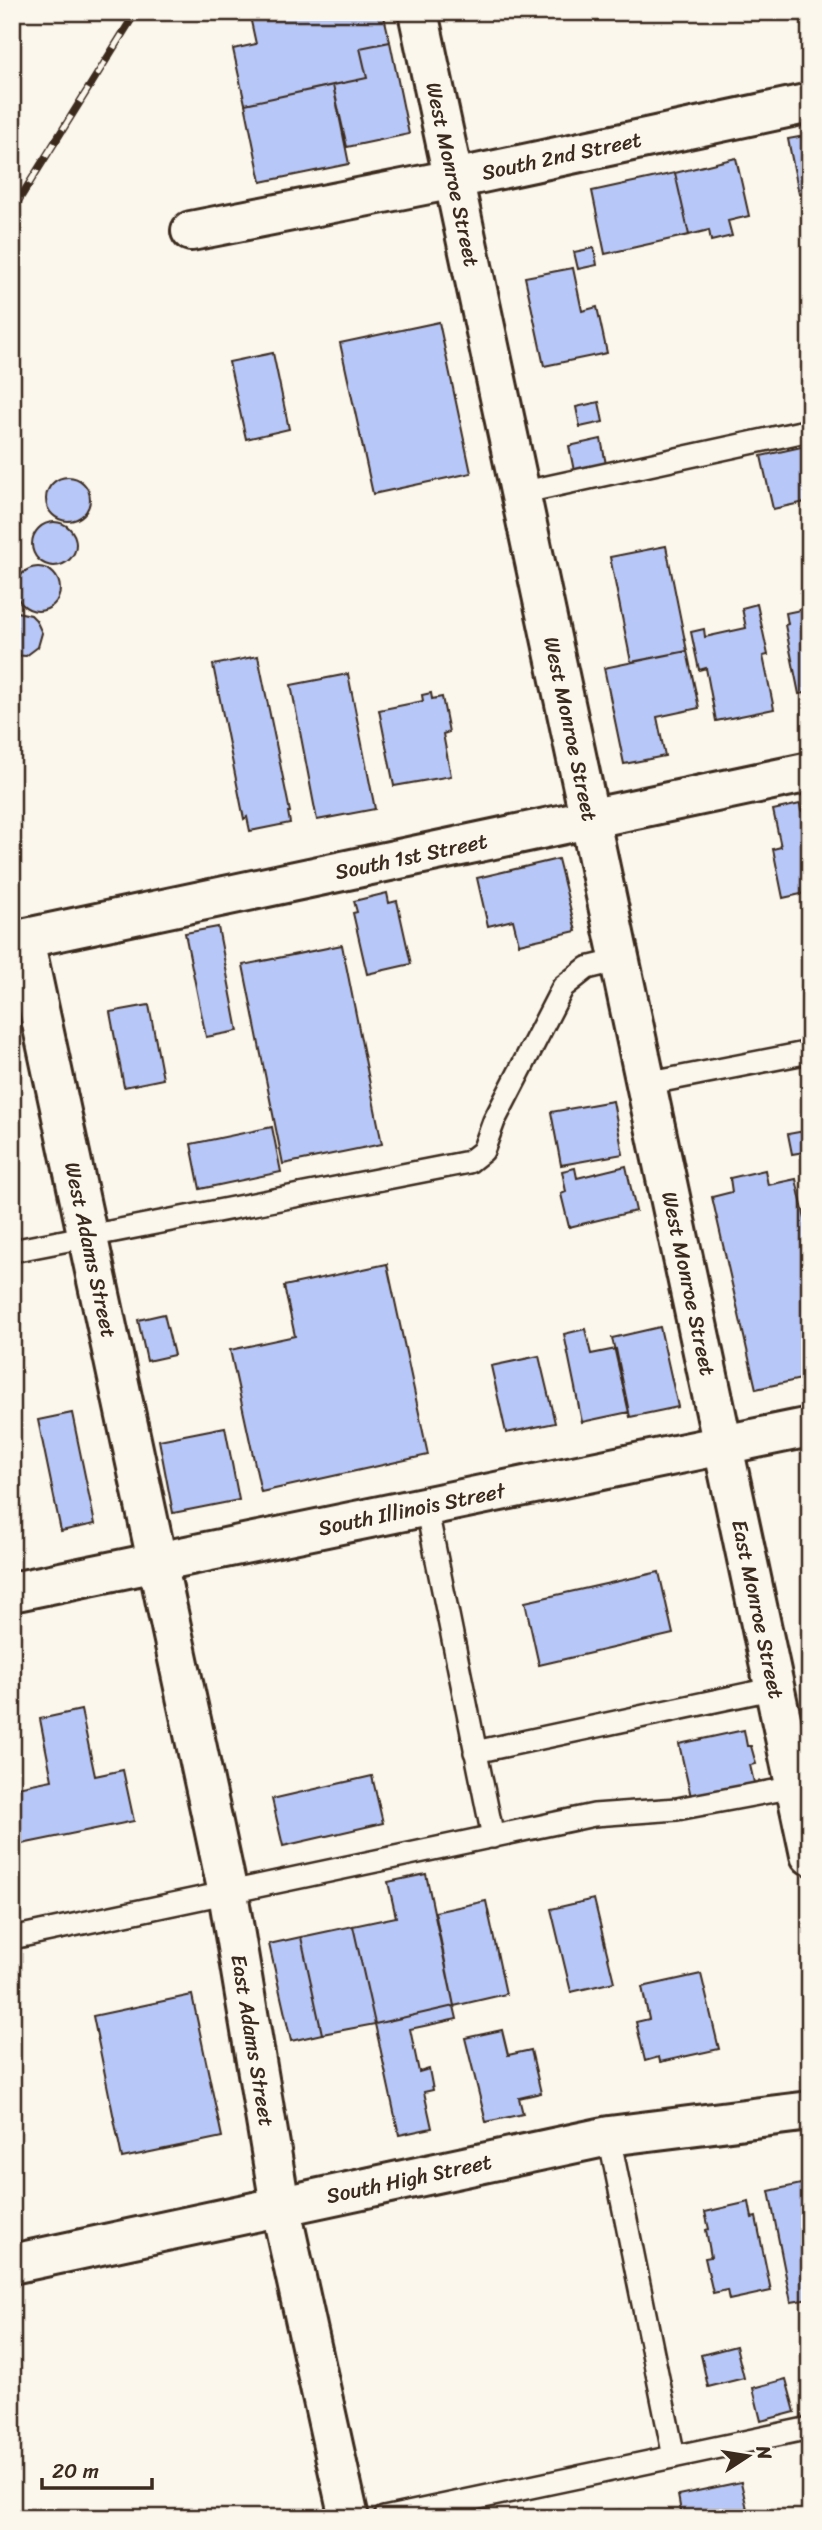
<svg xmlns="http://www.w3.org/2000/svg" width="822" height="2530" font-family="Sriracha,sans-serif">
<rect width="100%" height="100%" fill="#fbf7ec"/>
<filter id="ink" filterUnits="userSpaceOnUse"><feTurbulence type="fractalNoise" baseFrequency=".0143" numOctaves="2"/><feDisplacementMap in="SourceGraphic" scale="14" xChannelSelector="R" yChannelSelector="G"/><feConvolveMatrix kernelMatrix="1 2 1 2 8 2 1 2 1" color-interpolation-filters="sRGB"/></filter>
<g filter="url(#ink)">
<path fill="#b7c7f7" stroke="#3b2a1e" stroke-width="2" d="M 249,12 L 383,12 L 390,42 L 360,48 L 367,78 L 245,104 L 233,49 L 256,44 Z
M 390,42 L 409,134 L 347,147 L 333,85 L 367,78 L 360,48 Z
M 333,85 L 349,164 L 261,182 L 245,104 Z
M 810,135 L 810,192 L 799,194 L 788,139 Z
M 736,158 L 749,216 L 728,221 L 732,236 L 711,241 L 709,230 L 689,235 L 675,173 Z
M 675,173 L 689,235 L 605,254 L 592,191 Z
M 594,248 L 597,265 L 578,269 L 574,252 Z
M 573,268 L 582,311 L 597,307 L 607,353 L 544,366 L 525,277 Z
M 439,322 L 471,473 L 373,494 L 340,343 Z
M 273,353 L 289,429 L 246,439 L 229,362 Z
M 599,402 L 603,422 L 580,427 L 576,407 Z
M 601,439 L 606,464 L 574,471 L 569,446 Z
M 810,445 L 810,501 L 773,509 L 761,456 Z
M46 499a22 22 0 1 1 44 0a22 22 0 1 1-44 0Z
M32 544a22 22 0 1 1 44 0a22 22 0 1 1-44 0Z
M 666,546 L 687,651 L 631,662 L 610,557 Z
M16 589a22 22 0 1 1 44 0a22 22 0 1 1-44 0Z
M 757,604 L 768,655 L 763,656 L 774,709 L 716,721 L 706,668 L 699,670 L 691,632 L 704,629 L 705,637 L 746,628 L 742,608 Z
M 810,608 L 810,700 L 807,701 L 805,693 L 799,694 L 785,625 L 788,624 L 786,613 Z
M 17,612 L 31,615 L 36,620 L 42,633 L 38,647 L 26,656 L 12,655 L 12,614 Z
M 687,651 L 699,708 L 657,717 L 665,756 L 624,764 L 604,668 Z
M 258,656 L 290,812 L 288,812 L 290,823 L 250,831 L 247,817 L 244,819 L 213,665 Z
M 348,674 L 375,809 L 317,820 L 291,685 Z
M 431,693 L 432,699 L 442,697 L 449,732 L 443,734 L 451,776 L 394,786 L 379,710 L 423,701 L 422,695 Z
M 800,804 L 801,811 L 806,810 L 810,827 L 810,892 L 783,898 L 773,849 L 781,847 L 773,810 Z
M 558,859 L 576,931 L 519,944 L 513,920 L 488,926 L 477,878 Z
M 387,893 L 389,903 L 397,901 L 411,964 L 367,974 L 353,913 L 357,912 L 354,901 Z
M 218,927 L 238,1031 L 206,1037 L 185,933 Z
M 342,945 L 382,1144 L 283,1164 L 243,965 Z
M 149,1005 L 163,1079 L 124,1087 L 110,1012 Z
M 613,1101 L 623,1154 L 561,1165 L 551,1112 Z
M 272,1127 L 281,1172 L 200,1189 L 191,1144 Z
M 810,1130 L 810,1151 L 792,1154 L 788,1134 Z
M 626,1166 L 636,1211 L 569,1227 L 561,1194 L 566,1192 L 562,1171 L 575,1168 L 577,1178 Z
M 765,1170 L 768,1185 L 796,1179 L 810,1242 L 810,1377 L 756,1389 L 712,1197 L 732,1192 L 730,1178 Z
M 387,1264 L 428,1455 L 261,1492 L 230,1350 L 295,1336 L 284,1286 Z
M 164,1314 L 174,1355 L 147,1361 L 138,1320 Z
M 660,1327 L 678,1407 L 630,1417 L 612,1338 Z
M 585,1329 L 591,1354 L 616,1349 L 629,1412 L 582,1422 L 564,1334 Z
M 539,1356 L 555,1423 L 506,1433 L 491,1366 Z
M 72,1413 L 95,1524 L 61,1531 L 38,1420 Z
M 225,1427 L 239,1500 L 173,1513 L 159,1440 Z
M 659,1572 L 673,1634 L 539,1665 L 525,1602 Z
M 81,1710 L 95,1776 L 123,1770 L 134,1821 L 12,1846 L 12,1788 L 52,1780 L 40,1719 Z
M 744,1730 L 747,1746 L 751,1746 L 756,1764 L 750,1765 L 755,1787 L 692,1801 L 679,1744 Z
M 372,1776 L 383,1823 L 283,1846 L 272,1799 Z
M 426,1874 L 454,2006 L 375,2024 L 353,1926 L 396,1917 L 388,1882 Z
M 594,1899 L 614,1982 L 571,1992 L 551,1909 Z
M 486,1901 L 506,1994 L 454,2006 L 435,1912 Z
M 353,1926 L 375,2024 L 322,2034 L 301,1937 Z
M 301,1937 L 322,2034 L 291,2041 L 269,1944 Z
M 701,1974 L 719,2049 L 660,2062 L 659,2057 L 645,2061 L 636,2022 L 649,2019 L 642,1987 Z
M 192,1995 L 222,2137 L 122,2158 L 93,2016 Z
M 454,2006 L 457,2019 L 410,2029 L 419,2072 L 429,2069 L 433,2090 L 424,2092 L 432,2128 L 399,2135 L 375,2024 Z
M 502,2030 L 508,2055 L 531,2050 L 541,2093 L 519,2098 L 523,2114 L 486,2122 L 465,2038 Z
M 810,2182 L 810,2299 L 791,2302 L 769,2191 Z
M 749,2202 L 752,2218 L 756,2217 L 771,2291 L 729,2300 L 727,2290 L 713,2293 L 705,2258 L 711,2257 L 706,2230 L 709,2229 L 705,2212 Z
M 736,2346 L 744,2378 L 708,2387 L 701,2355 Z
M 786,2379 L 795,2412 L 761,2421 L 753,2388 Z
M 741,2482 L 749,2518 L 682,2518 L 678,2495 Z
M 619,2510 L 621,2518 L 582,2518 Z"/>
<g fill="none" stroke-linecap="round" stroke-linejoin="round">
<defs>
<path id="lane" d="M 520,493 L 810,430
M 646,1084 L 810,1052
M 12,1251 L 469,1162 L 483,1151 L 494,1121 L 563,987 L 587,968 L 620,960
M 426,1506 L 493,1837
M 475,1752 L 776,1688
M 12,1938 L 594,1815 L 677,1809 L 795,1787
M 609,2136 L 674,2457
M 384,2518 L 810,2428"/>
<g id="street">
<path id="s1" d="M 418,12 L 810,1855"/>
<path id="s2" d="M 191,231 L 454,179 L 810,103"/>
<path id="s3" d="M 24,939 L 228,1893 L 280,2205 L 349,2518"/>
<path id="s4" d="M 12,941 L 810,772"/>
<path id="s5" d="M 12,2264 L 609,2136 L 810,2111"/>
</g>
<g id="primary">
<path id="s6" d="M 12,1592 L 810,1427"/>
</g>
</defs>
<use href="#lane" stroke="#3b2a1e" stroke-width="26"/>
<use href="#street" stroke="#3b2a1e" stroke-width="44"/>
<use href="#primary" stroke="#3b2a1e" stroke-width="44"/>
<use href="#lane" stroke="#fbf7ec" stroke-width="21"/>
<use href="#street" stroke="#fbf7ec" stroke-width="38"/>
<use href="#primary" stroke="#fbf7ec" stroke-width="38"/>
<defs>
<path id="rail" d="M 12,211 L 136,12"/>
</defs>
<use href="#rail" stroke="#3b2a1e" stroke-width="8"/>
<use href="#rail" stroke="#fbf7ec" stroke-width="5" stroke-dasharray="16" stroke-linecap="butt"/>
</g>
</g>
<g text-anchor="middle" stroke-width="6" stroke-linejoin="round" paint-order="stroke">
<g font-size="21" fill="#3b2a1e" stroke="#fbf7ec">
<text dy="7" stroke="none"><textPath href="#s2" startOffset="378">South 2nd Street</textPath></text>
<text dy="7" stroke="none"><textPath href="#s1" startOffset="166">West Monroe Street</textPath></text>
<text dy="7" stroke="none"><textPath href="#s1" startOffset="733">West Monroe Street</textPath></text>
<text dy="7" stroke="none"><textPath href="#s4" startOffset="408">South 1st Street</textPath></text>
<text dy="7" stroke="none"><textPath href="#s3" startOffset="318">West Adams Street</textPath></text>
<text dy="7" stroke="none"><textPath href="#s1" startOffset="1300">West Monroe Street</textPath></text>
<text dy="7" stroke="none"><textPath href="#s6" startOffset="408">South Illinois Street</textPath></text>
<text dy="7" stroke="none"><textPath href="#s1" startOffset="1633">East Monroe Street</textPath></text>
<text dy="7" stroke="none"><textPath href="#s3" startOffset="1125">East Adams Street</textPath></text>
<text dy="7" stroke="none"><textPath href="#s5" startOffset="406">South High Street</textPath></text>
</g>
</g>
<rect width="822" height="2530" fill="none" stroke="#fbf7ec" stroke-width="42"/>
<rect x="21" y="21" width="780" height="2488" fill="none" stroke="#3b2a1e" stroke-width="2.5" filter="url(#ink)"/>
<g transform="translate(748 2456) rotate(78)" stroke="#fbf7ec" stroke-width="5" paint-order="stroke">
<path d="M0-5L12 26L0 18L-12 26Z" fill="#3b2a1e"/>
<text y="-10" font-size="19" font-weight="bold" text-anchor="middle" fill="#3b2a1e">N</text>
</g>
<path d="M42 2478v10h110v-10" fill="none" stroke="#3b2a1e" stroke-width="3.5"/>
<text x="52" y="2478" font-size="21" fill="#3b2a1e" stroke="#fbf7ec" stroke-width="5" paint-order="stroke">20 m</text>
</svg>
